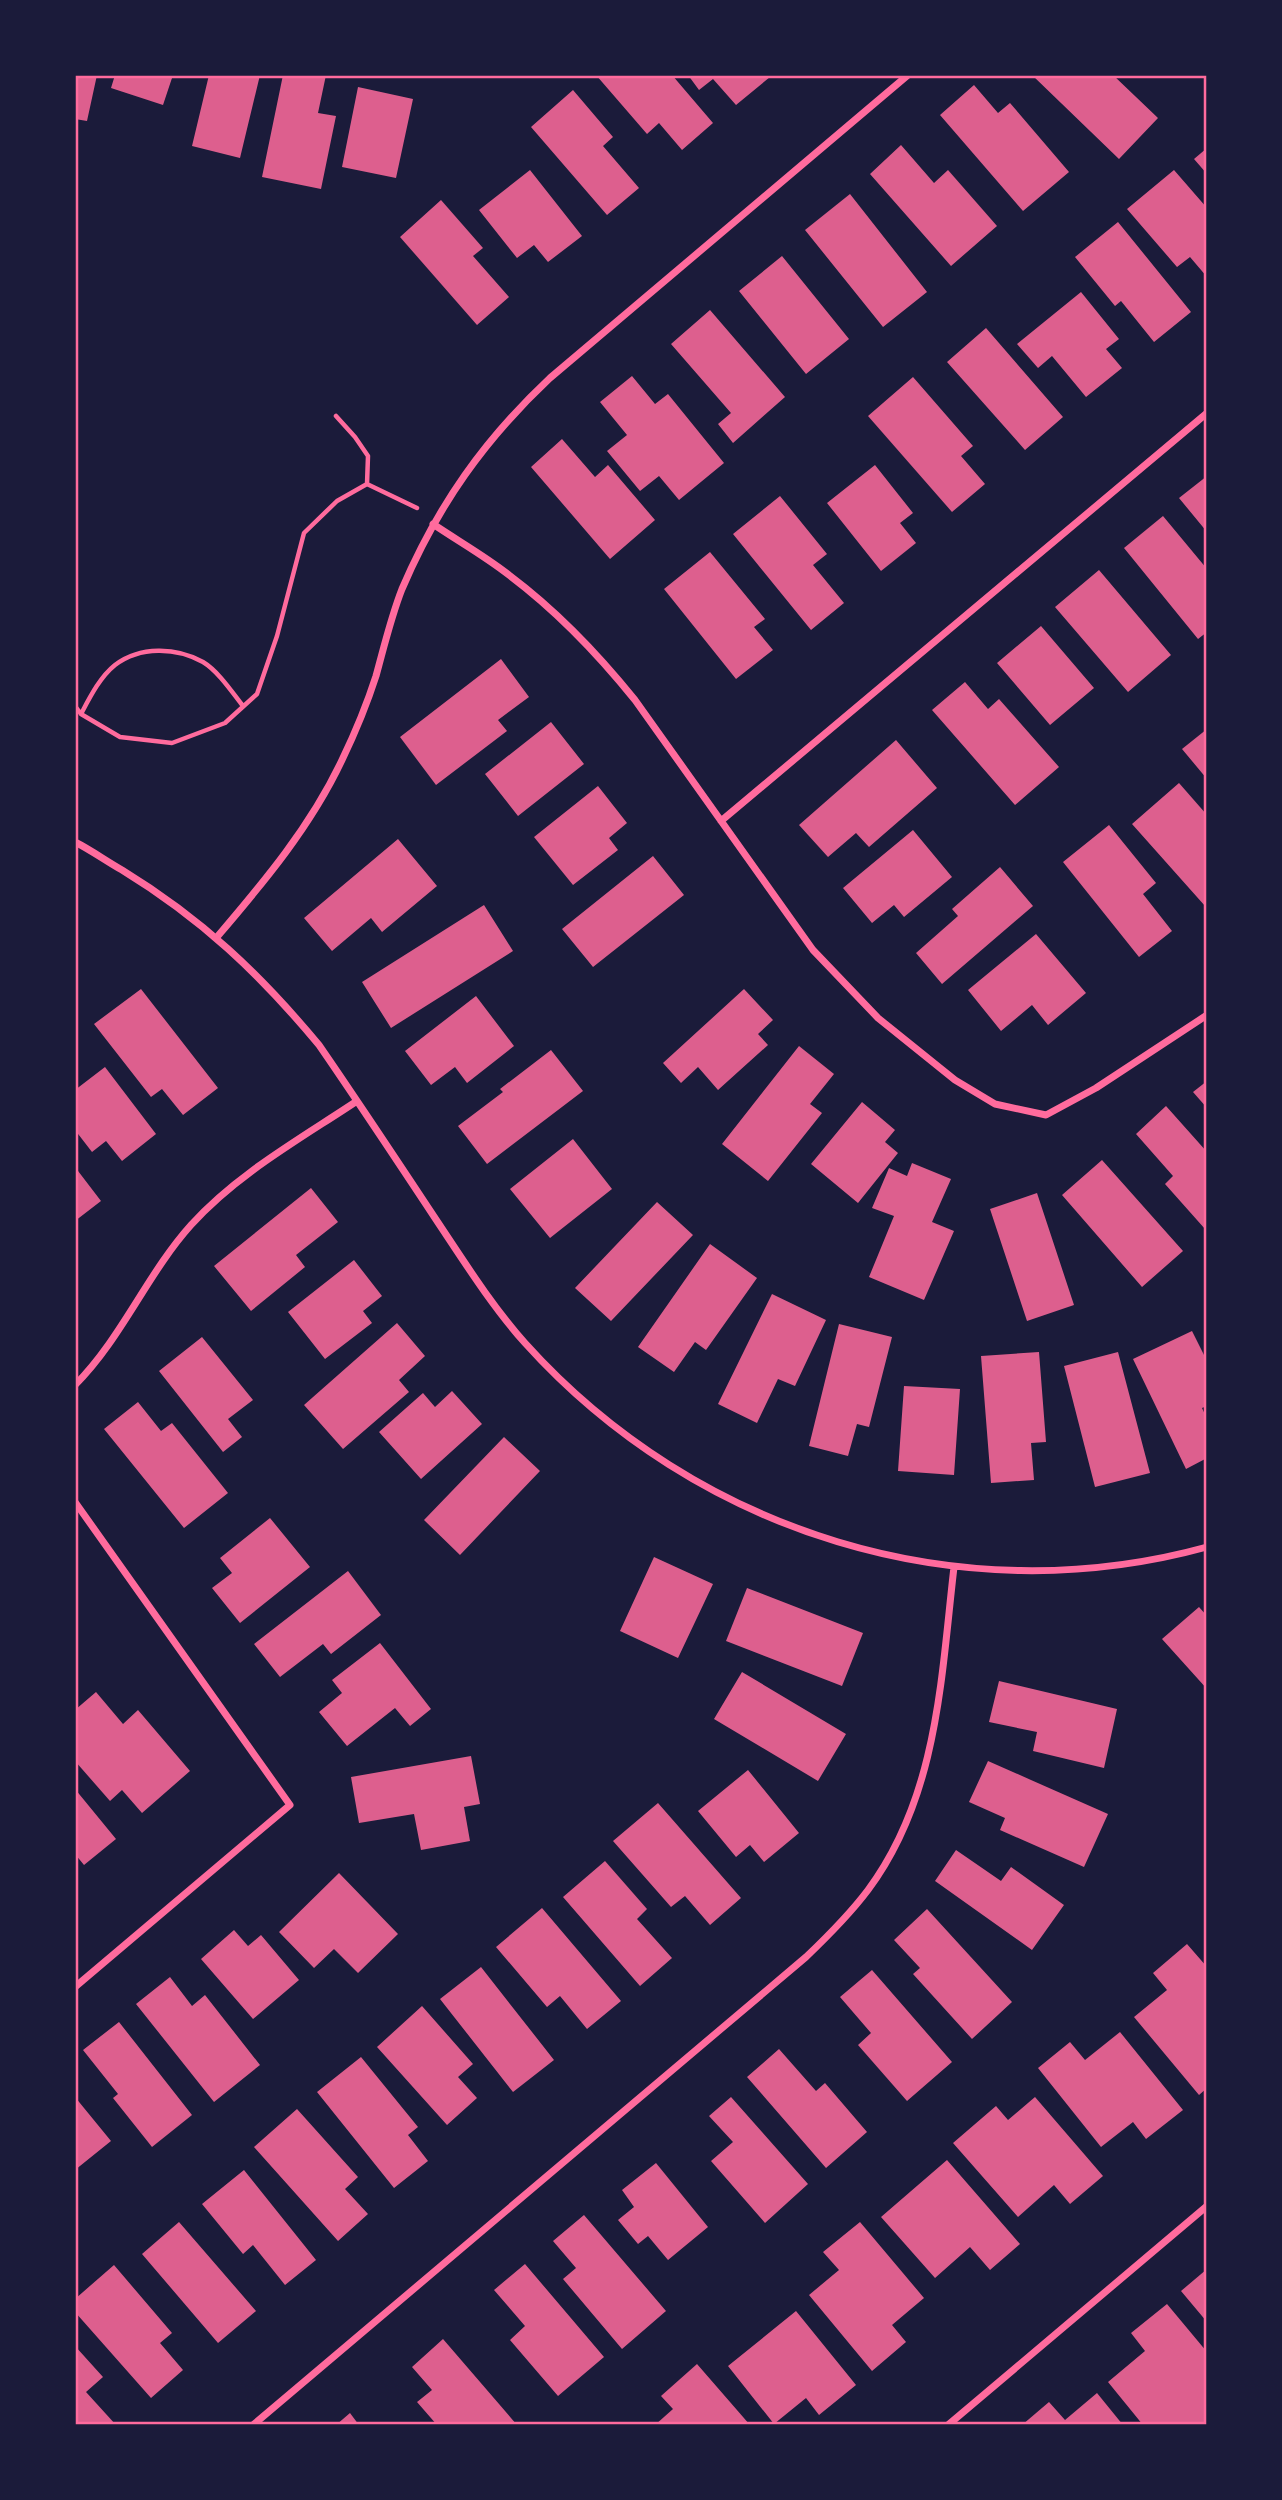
<svg xmlns="http://www.w3.org/2000/svg" width="1282" height="2500" font-family="'Noto Sans',sans-serif">
<rect width="100%" height="100%" fill="#1b1b3a"/>
<path fill="#dd5f8e" d="M 75,75 L 97,75 L 87,121 L 75,119 Z
M 115,75 L 173,75 L 163,105 L 111,88 Z
M 209,75 L 260,75 L 240,158 L 192,146 Z
M 283,75 L 326,75 L 318,113 L 336,116 L 321,189 L 262,177 Z
M 596,75 L 672,75 L 713,123 L 682,150 L 659,123 L 647,134 Z
M 688,75 L 769,75 L 770,77 L 736,105 L 713,79 L 699,90 Z
M 1032,75 L 1113,75 L 1158,118 L 1119,159 Z
M 974,85 L 998,113 L 1010,103 L 1069,172 L 1023,211 L 940,115 Z
M 358,87 L 413,99 L 396,178 L 342,167 Z
M 573,90 L 613,137 L 603,146 L 639,188 L 607,215 L 531,127 Z
M 901,145 L 934,183 L 948,170 L 997,226 L 951,266 L 870,174 Z
M 1207,148 L 1207,174 L 1194,159 Z
M 530,170 L 582,236 L 548,262 L 534,245 L 517,258 L 479,210 Z
M 1174,170 L 1207,208 L 1207,277 L 1190,257 L 1177,267 L 1127,209 Z
M 850,194 L 927,292 L 883,327 L 805,230 Z
M 441,200 L 483,248 L 473,256 L 509,297 L 477,325 L 400,237 Z
M 1118,222 L 1191,312 L 1154,342 L 1121,301 L 1115,306 L 1075,257 Z
M 782,256 L 849,339 L 806,374 L 739,291 Z
M 1081,292 L 1119,339 L 1106,349 L 1122,368 L 1086,397 L 1052,356 L 1038,368 L 1017,344 Z
M 710,310 L 785,397 L 733,443 L 718,424 L 731,413 L 671,344 Z
M 986,328 L 1063,417 L 1025,450 L 947,362 Z
M 632,376 L 655,404 L 668,394 L 724,463 L 679,500 L 659,476 L 640,491 L 607,451 L 627,435 L 600,402 Z
M 913,377 L 973,446 L 961,456 L 985,484 L 952,512 L 868,416 Z
M 562,439 L 595,477 L 608,465 L 655,520 L 610,559 L 531,467 Z
M 875,465 L 913,513 L 900,523 L 916,543 L 881,571 L 827,503 Z
M 1207,476 L 1207,532 L 1179,498 Z
M 780,496 L 827,554 L 813,565 L 844,603 L 811,630 L 733,534 Z
M 1163,516 L 1207,569 L 1207,632 L 1198,639 L 1124,548 Z
M 710,552 L 765,619 L 754,627 L 773,650 L 736,679 L 664,589 Z
M 1099,570 L 1171,655 L 1128,692 L 1055,607 Z
M 1041,626 L 1094,688 L 1050,725 L 997,663 Z
M 501,659 L 529,697 L 498,720 L 507,731 L 436,785 L 400,737 Z
M 965,682 L 988,709 L 999,699 L 1059,767 L 1015,805 L 932,710 Z
M 551,722 L 584,764 L 518,816 L 485,774 Z
M 1207,729 L 1207,779 L 1182,749 Z
M 896,740 L 937,788 L 869,847 L 856,833 L 828,857 L 799,825 Z
M 1179,783 L 1207,815 L 1207,904 L 1205,906 L 1132,824 Z
M 598,786 L 627,823 L 609,838 L 618,850 L 573,885 L 534,837 Z
M 1109,825 L 1156,883 L 1143,894 L 1172,931 L 1139,957 L 1063,862 Z
M 913,830 L 952,877 L 904,917 L 894,905 L 872,923 L 843,888 Z
M 398,839 L 437,886 L 382,932 L 371,918 L 332,951 L 304,918 Z
M 653,856 L 684,895 L 593,967 L 562,929 Z
M 1000,867 L 1033,906 L 942,984 L 916,953 L 958,916 L 952,909 Z
M 484,905 L 513,951 L 391,1028 L 362,982 Z
M 1036,934 L 1086,993 L 1048,1025 L 1032,1005 L 1001,1031 L 968,990 Z
M 141,989 L 218,1088 L 183,1115 L 162,1089 L 151,1097 L 94,1024 Z
M 744,989 L 773,1020 L 758,1034 L 768,1045 L 718,1090 L 698,1067 L 681,1083 L 663,1063 Z
M 476,996 L 514,1046 L 467,1083 L 455,1067 L 431,1085 L 405,1051 Z
M 799,1046 L 834,1074 L 810,1104 L 822,1113 L 768,1181 L 722,1144 Z
M 551,1050 L 583,1091 L 487,1164 L 458,1126 L 503,1092 L 500,1089 Z
M 105,1067 L 156,1134 L 122,1161 L 106,1141 L 92,1152 L 75,1130 L 75,1090 Z
M 1207,1081 L 1207,1108 L 1193,1092 Z
M 862,1102 L 895,1130 L 885,1142 L 898,1153 L 858,1203 L 811,1164 Z
M 1166,1106 L 1207,1152 L 1207,1227 L 1205,1229 L 1165,1184 L 1173,1176 L 1136,1134 Z
M 573,1139 L 612,1189 L 550,1238 L 510,1189 Z
M 1102,1160 L 1183,1251 L 1142,1287 L 1062,1195 Z
M 912,1163 L 951,1179 L 932,1222 L 954,1231 L 924,1300 L 869,1277 L 894,1216 L 872,1208 L 889,1168 L 907,1176 Z
M 75,1167 L 101,1201 L 75,1221 Z
M 311,1188 L 338,1222 L 296,1255 L 305,1267 L 251,1311 L 214,1266 Z
M 1037,1193 L 1074,1305 L 1027,1321 L 990,1209 Z
M 657,1202 L 693,1235 L 611,1321 L 575,1288 Z
M 710,1244 L 757,1278 L 706,1350 L 695,1342 L 674,1372 L 638,1347 Z
M 354,1260 L 382,1296 L 363,1311 L 372,1323 L 325,1359 L 288,1312 Z
M 772,1294 L 826,1320 L 795,1386 L 778,1379 L 757,1423 L 718,1404 Z
M 397,1323 L 425,1356 L 399,1380 L 409,1392 L 343,1449 L 304,1405 Z
M 839,1324 L 892,1337 L 869,1427 L 857,1424 L 848,1456 L 809,1446 Z
M 1192,1331 L 1207,1361 L 1207,1406 L 1202,1408 L 1207,1419 L 1207,1458 L 1186,1469 L 1133,1359 Z
M 202,1337 L 253,1400 L 228,1419 L 242,1437 L 223,1452 L 159,1371 Z
M 1039,1352 L 1046,1442 L 1031,1443 L 1034,1480 L 991,1483 L 981,1356 Z
M 1118,1352 L 1150,1473 L 1095,1487 L 1064,1366 Z
M 904,1386 L 960,1389 L 954,1475 L 898,1471 Z
M 452,1391 L 482,1424 L 421,1479 L 379,1432 L 423,1393 L 435,1407 Z
M 138,1402 L 161,1431 L 172,1423 L 228,1493 L 184,1528 L 104,1429 Z
M 504,1437 L 540,1471 L 460,1555 L 424,1520 Z
M 270,1518 L 310,1567 L 240,1623 L 212,1588 L 232,1573 L 220,1558 Z
M 654,1557 L 713,1584 L 678,1658 L 620,1631 Z
M 348,1571 L 381,1615 L 331,1654 L 323,1644 L 280,1677 L 254,1644 Z
M 747,1588 L 863,1633 L 842,1686 L 726,1641 Z
M 1199,1607 L 1207,1616 L 1207,1689 L 1162,1639 Z
M 380,1643 L 431,1709 L 410,1726 L 395,1708 L 347,1746 L 319,1712 L 342,1693 L 332,1680 Z
M 742,1672 L 846,1734 L 818,1781 L 714,1719 Z
M 999,1681 L 1117,1709 L 1104,1768 L 1033,1751 L 1037,1732 L 989,1722 Z
M 96,1692 L 123,1724 L 138,1710 L 190,1771 L 142,1813 L 122,1790 L 110,1801 L 75,1761 L 75,1710 Z
M 471,1756 L 480,1804 L 464,1807 L 470,1841 L 421,1850 L 414,1814 L 359,1823 L 351,1777 Z
M 988,1761 L 1108,1814 L 1084,1867 L 1000,1830 L 1005,1818 L 969,1802 Z
M 748,1770 L 799,1833 L 764,1862 L 750,1845 L 736,1857 L 698,1811 Z
M 75,1789 L 116,1839 L 84,1865 L 75,1854 Z
M 658,1803 L 741,1898 L 710,1925 L 685,1896 L 671,1907 L 613,1841 Z
M 956,1850 L 1001,1881 L 1011,1867 L 1064,1905 L 1032,1950 L 935,1881 Z
M 605,1861 L 647,1909 L 637,1919 L 672,1958 L 640,1986 L 563,1897 Z
M 339,1873 L 398,1934 L 358,1973 L 334,1949 L 314,1968 L 279,1932 Z
M 542,1908 L 621,2001 L 587,2029 L 560,1996 L 547,2007 L 496,1947 Z
M 927,1909 L 1012,2002 L 972,2039 L 913,1974 L 920,1968 L 894,1940 Z
M 234,1930 L 248,1946 L 261,1935 L 299,1980 L 253,2019 L 201,1959 Z
M 1187,1944 L 1207,1967 L 1207,2088 L 1199,2095 L 1134,2017 L 1167,1990 L 1153,1973 Z
M 481,1967 L 554,2060 L 513,2092 L 440,1999 Z
M 872,1970 L 952,2062 L 907,2101 L 858,2045 L 871,2033 L 840,1997 Z
M 170,1977 L 192,2006 L 205,1995 L 260,2065 L 214,2102 L 136,2004 Z
M 422,2006 L 473,2064 L 458,2077 L 477,2098 L 447,2125 L 377,2047 Z
M 119,2022 L 192,2115 L 152,2147 L 113,2098 L 118,2094 L 83,2050 Z
M 1120,2032 L 1183,2110 L 1146,2139 L 1133,2122 L 1101,2147 L 1038,2068 L 1070,2042 L 1085,2060 Z
M 779,2049 L 816,2091 L 825,2083 L 867,2132 L 826,2168 L 747,2077 Z
M 361,2057 L 418,2127 L 408,2135 L 428,2161 L 394,2188 L 317,2092 Z
M 75,2097 L 111,2141 L 75,2170 Z
M 731,2097 L 808,2184 L 765,2223 L 711,2161 L 733,2142 L 709,2116 Z
M 1035,2097 L 1103,2176 L 1070,2204 L 1054,2185 L 1018,2217 L 953,2143 L 996,2106 L 1008,2120 Z
M 297,2109 L 358,2177 L 345,2189 L 368,2214 L 338,2241 L 254,2147 Z
M 947,2160 L 1020,2244 L 990,2270 L 970,2247 L 935,2278 L 881,2217 Z
M 656,2163 L 708,2227 L 668,2260 L 648,2236 L 638,2244 L 618,2220 L 634,2207 L 622,2190 Z
M 244,2170 L 316,2260 L 285,2285 L 253,2245 L 243,2254 L 202,2204 Z
M 584,2215 L 666,2311 L 622,2349 L 563,2279 L 576,2268 L 553,2241 Z
M 179,2222 L 256,2311 L 218,2343 L 142,2254 Z
M 860,2222 L 924,2298 L 892,2325 L 906,2342 L 872,2371 L 809,2295 L 839,2270 L 823,2252 Z
M 525,2264 L 604,2357 L 558,2396 L 510,2340 L 525,2326 L 494,2290 Z
M 114,2265 L 172,2333 L 160,2343 L 183,2370 L 151,2398 L 75,2312 L 75,2299 Z
M 1207,2269 L 1207,2322 L 1181,2291 Z
M 1167,2304 L 1207,2352 L 1207,2425 L 1143,2425 L 1108,2382 L 1145,2351 L 1131,2333 Z
M 796,2311 L 856,2385 L 819,2415 L 806,2398 L 774,2424 L 728,2366 Z
M 443,2339 L 517,2425 L 437,2425 L 417,2402 L 432,2390 L 412,2367 Z
M 75,2346 L 103,2377 L 86,2392 L 116,2425 L 75,2425 Z
M 697,2364 L 750,2425 L 655,2425 L 673,2409 L 661,2396 Z
M 1097,2393 L 1123,2425 L 1022,2425 L 1049,2402 L 1065,2420 Z
M 350,2413 L 359,2425 L 336,2425 Z"/>
<g fill="none" stroke-linecap="round" stroke-linejoin="round">
<path stroke="#ff6b9d" stroke-width="4.5" d="M 336,416 L 355,437 L 368,456 L 367,484
M 75,706 L 81,714 L 120,737 L 172,743 L 225,723 L 257,694 L 277,636 L 304,533 L 337,501 L 367,484 L 417,508
M 81,714 C 90,697 100,677 115,665 C 140,646 176,647 203,662 C 218,671 232,692 243,706"/>
<path stroke="#ff6b9d" stroke-width="7" d="M 433,524 C 458,541 485,556 509,575 C 557,611 598,654 635,700 L 813,950 L 878,1018 L 955,1080 L 995,1104 L 1046,1115 L 1096,1088 L 1207,1015
M 721,821 L 1207,413
M 75,842 C 91,850 106,861 122,870 C 202,919 259,973 319,1045 C 359,1103 398,1162 437,1221 C 465,1263 492,1306 525,1343 C 696,1533 960,1615 1207,1547
M 217,937 C 264,882 311,826 342,760 C 355,733 367,704 376,676 C 384,647 391,617 402,589 C 438,505 484,440 550,378 L 908,75
M 75,1385 C 122,1338 147,1274 191,1225 C 237,1174 300,1139 357,1101
M 75,1502 L 290,1805 L 75,1987
M 253,2425 L 806,1957 C 828,1936 850,1914 868,1890 C 938,1796 941,1678 954,1567
M 948,2425 L 1207,2206"/>
</g>
<rect width="1282" height="2500" fill="none" stroke="#1b1b3a" stroke-width="154"/>
<rect x="77" y="77" width="1128" height="2346" fill="none" stroke="#ff6b9d" stroke-width="2.5"/>
</svg>
